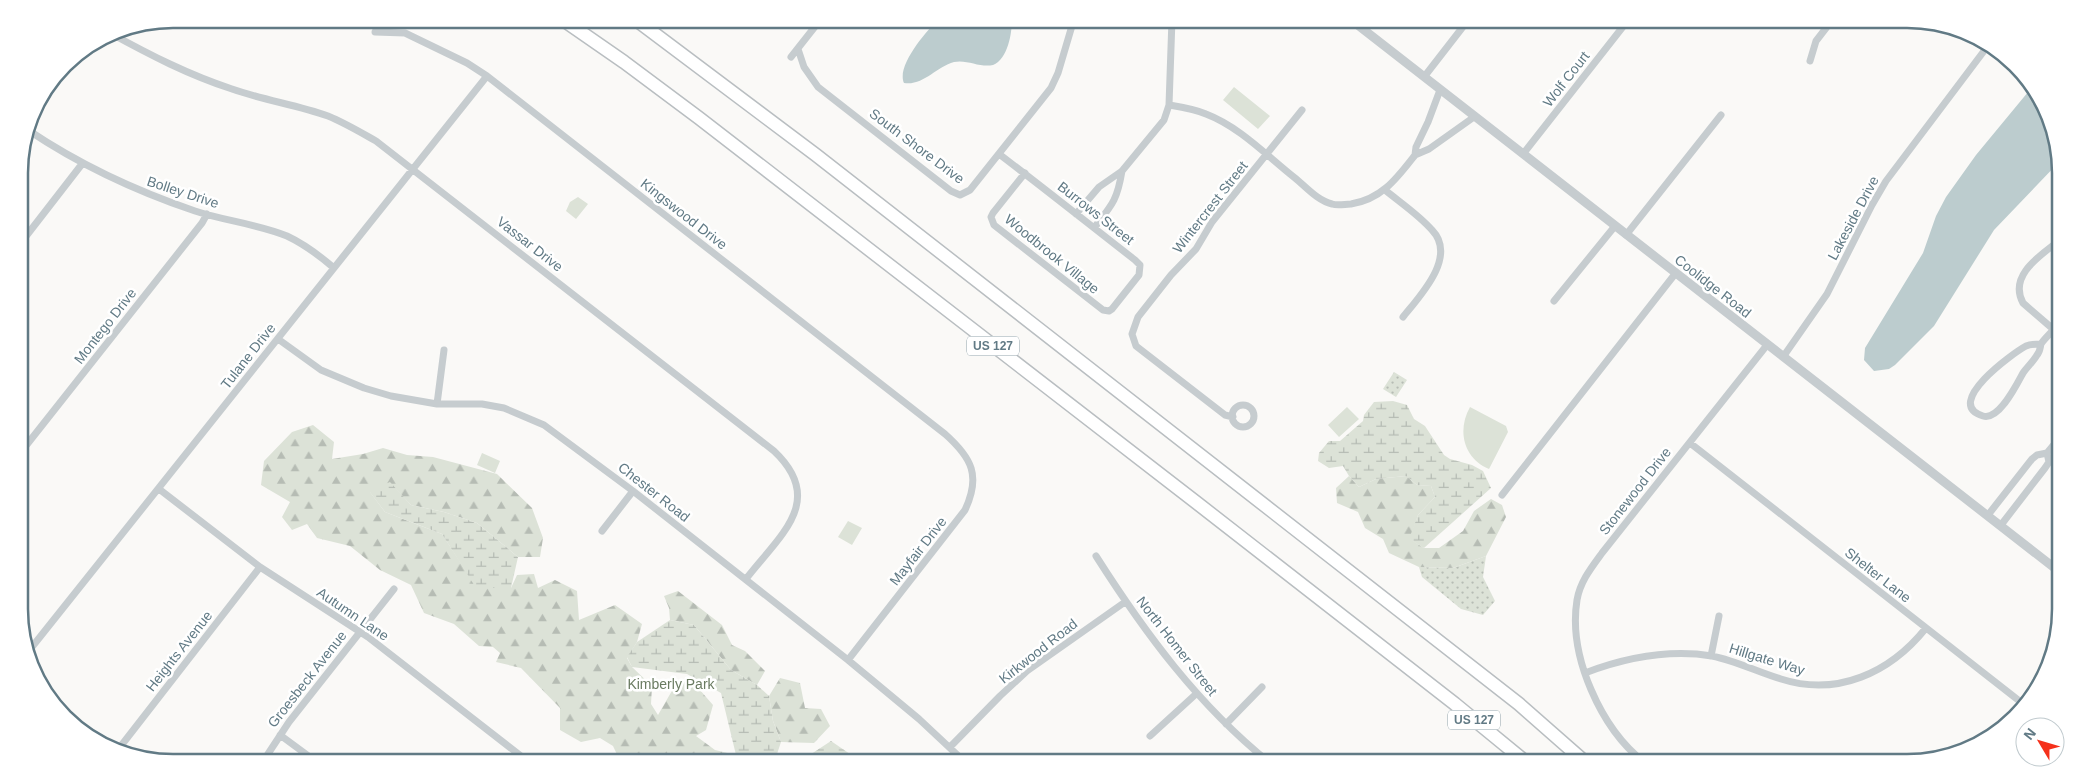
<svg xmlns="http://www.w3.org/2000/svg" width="2080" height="782" font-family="Helvetica,sans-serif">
<defs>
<pattern id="grass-dots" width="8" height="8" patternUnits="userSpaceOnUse" patternTransform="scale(1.25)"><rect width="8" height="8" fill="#dce2d7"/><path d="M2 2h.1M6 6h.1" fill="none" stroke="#b6bcb4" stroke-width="1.8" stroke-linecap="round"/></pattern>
<pattern id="forest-firs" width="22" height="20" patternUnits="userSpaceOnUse" patternTransform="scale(1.25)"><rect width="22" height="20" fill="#dce2d7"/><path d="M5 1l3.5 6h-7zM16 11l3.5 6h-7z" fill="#b6bcb4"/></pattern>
<pattern id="wetland-marsh" width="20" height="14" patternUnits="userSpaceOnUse" patternTransform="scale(1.25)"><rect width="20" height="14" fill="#dce2d7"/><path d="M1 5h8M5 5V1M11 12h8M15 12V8" fill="none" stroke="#b6bcb4"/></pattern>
</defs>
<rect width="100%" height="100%" fill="#faf9f7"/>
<path fill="url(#grass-dots)" d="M 1394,372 L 1407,380 L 1396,397 L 1383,389 Z
M 1486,556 L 1483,577 L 1495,601 L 1483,615 L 1461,609 L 1422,577 L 1419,567 L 1453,568 Z"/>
<path fill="url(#forest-firs)" d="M 313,425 L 334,442 L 332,459 L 363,454 L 383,448 L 407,455 L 433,457 L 497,474 L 532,508 L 543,538 L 540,557 L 518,557 L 477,523 L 444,512 L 411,505 L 390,483 L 370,492 L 385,512 L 442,534 L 477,588 L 511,588 L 517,575 L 534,574 L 538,588 L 555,580 L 577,591 L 579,620 L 615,605 L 642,624 L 637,642 L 627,658 L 632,667 L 652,686 L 651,704 L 658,715 L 677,682 L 693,682 L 713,705 L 706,730 L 696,736 L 715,750 L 736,755 L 748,763 L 621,763 L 613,746 L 600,738 L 581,742 L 560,730 L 560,708 L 521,668 L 496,662 L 500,653 L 493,647 L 479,646 L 454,624 L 424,613 L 411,585 L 380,570 L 350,546 L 317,538 L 307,524 L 292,530 L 282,517 L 290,502 L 261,485 L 264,461 L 292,432 Z
M 1349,476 L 1359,487 L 1376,479 L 1406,476 L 1417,485 L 1431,486 L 1435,497 L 1418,515 L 1410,539 L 1424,548 L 1439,548 L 1463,531 L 1474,511 L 1491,499 L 1502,505 L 1506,517 L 1486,556 L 1453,568 L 1419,567 L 1389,553 L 1383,539 L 1365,528 L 1358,512 L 1337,503 L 1336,488 Z
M 678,591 L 722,625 L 732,645 L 745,651 L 765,671 L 757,685 L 731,670 L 694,625 L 670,620 L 669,608 L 664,596 Z
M 780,678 L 800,683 L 805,708 L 821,709 L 830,726 L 814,743 L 781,742 L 773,721 L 769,696 Z"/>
<path fill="url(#wetland-marsh)" d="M 1393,401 L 1407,405 L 1414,419 L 1425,426 L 1444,455 L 1450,459 L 1472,465 L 1483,471 L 1491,488 L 1424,548 L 1409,539 L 1418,515 L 1435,497 L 1431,486 L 1417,485 L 1406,476 L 1376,479 L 1359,487 L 1349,476 L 1343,466 L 1329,468 L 1318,461 L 1319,453 L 1329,441 L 1340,441 L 1363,421 L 1364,415 L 1374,402 Z
M 390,482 L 411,505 L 444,512 L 477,523 L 518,557 L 511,588 L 476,588 L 442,534 L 385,512 L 369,491 Z
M 670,620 L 694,625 L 731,670 L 757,685 L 769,696 L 773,721 L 781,742 L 774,763 L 748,763 L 736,755 L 721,693 L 687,674 L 632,667 L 627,657 L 637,642 Z
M 831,741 L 850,754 L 860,763 L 801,763 L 802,760 Z"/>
<path fill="#dce2d7" d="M 1234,87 L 1270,116 L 1258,129 L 1223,100 Z
M 578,197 L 588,204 L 576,219 L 566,211 L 570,202 Z
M 1347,407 L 1359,419 L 1339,437 L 1328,425 Z
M 1470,407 L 1506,426 L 1508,432 L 1489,469 C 1463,458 1457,430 1470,407 Z
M 482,453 L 500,461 L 495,473 L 477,465 Z
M 848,521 L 862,528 L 852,545 L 838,537 Z"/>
<path fill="#bcccce" d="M 939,19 L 1012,19 C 1012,33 1008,59 993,65 C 980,68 967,59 954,62 C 936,67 923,86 904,83 C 896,66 927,30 939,19 Z
M 2033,86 L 2045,105 L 2060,152 L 2060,161 L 1994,230 L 1934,326 L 1895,365 L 1889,369 L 1874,371 L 1864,360 L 1865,348 L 1923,253 L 1936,216 L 1946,197 L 1976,155 Z"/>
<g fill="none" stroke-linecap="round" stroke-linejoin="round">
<defs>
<path id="motorway" d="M 562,19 L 624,62 L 699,118 L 1197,503 L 1455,704 L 1527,763
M 635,19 L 816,155 L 1519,704 L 1586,763"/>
</defs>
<use href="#motorway" stroke="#b9bec1" stroke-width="15"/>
<path stroke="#c6cccf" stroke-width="7" d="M 375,32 L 405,33 L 467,63 L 487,76 L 945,434 C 972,458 981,476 965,510 L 848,660
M 110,33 C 150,55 189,75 232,89 C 263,100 297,105 328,116 C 345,123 360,132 376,141 L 774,451 C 827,501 779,536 746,579
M 798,49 L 804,67 L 818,87 L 951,191 L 960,195 L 970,190 L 1051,88 L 1058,73 L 1074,19
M 791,57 L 821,19
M 1810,61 L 1816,41 L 1833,19
M 1424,77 L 1469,19
M 1440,90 L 1428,122 L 1416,147 L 1415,155 L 1429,149 L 1474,117
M 1169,105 C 1181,107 1194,109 1206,114 C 1240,127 1267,156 1295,178 C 1306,187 1318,201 1332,204 C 1338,206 1345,204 1351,204 C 1382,199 1397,178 1415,155
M 28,130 C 80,165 136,191 195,211 C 225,221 258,224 287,236 C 304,244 320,256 334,268
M 999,154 C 1045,189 1090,225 1135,260 L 1140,265 L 1139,275 L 1112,309 L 1109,311 L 1103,310 L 994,225 L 991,217 L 993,213 L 1025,173
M 1523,154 L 1629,19
M 1385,190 C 1401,203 1419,215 1432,230 C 1458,257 1419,297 1403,317
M 1076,214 L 1099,187 L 1122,171 L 1164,120 L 1169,105 L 1172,19
M 1094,228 C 1112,205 1117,201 1122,171
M 1626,235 L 1721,115
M 2060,240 C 2041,255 2008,275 2023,303 L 2060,335
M 20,244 L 82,164
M 1554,301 L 1615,226
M 278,339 L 321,370 L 364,388 L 391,396 L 437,404 L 482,404 L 504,408 L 544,425 L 633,491 L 848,660 L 919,719 L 966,763
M 2041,344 C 2037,344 2031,344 2026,346 C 2013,353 1942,404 1983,416 C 1999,421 2017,384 2023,373 C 2027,367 2033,362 2037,355 C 2040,352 2040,348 2041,344 C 2044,339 2050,334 2054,329
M 1783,357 L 1827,294 L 1872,205 L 1886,181 L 1987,47
M 437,404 L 444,350
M1232 416a11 11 0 1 1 22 0a11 11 0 1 1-22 0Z
M 1233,417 L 1225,415 L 1136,346 L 1132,334 L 1138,317 L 1171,275 L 1196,249 L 1212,222 L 1302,110
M 1690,443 L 2022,703 L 1998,733
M 21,452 L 202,223 L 207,214
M 2047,453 L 2061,436
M 159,489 L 260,567 L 368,637 L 530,763
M 1502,495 L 1675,274
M 1988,515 L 2032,459 L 2037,455 L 2047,453 L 2049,462 L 2045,468 L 2001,525
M 602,531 L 633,491
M 1096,556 C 1145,633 1198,705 1270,763
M 28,652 L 487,76
M 1711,656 L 1719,616
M 1585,673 C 1627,657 1668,649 1712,656 C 1736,661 1758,672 1781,679 C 1837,697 1890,673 1926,628
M 1226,724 L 1262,687
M 280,735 L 318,763
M 1150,736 L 1196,694
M 950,747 L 1000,696 L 1027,671 L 1125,602
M 117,751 L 260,567
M 262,763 L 289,722 L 394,589
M 1645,763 C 1601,729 1568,656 1577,600 C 1580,582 1591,568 1602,553 L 1767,345"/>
<path stroke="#c6cccf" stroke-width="9" d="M 1350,19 L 2061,573"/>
<use href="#motorway" stroke="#fff" stroke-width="12"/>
</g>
<g text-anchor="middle" stroke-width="5" stroke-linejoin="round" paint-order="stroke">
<g fill="#fff" stroke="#90a2aa" stroke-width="1">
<rect x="967" y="336.5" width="52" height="19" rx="4"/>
<rect x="1448" y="710.5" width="52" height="19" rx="4"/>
</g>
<g font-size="12" font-weight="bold" fill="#617a85">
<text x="993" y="350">US 127</text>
<text x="1474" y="724">US 127</text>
</g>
<g font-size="14" fill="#617a85" stroke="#fff">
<text transform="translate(1566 79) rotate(-52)" y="5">Wolf Court</text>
<text transform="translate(917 146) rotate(37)" y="5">South Shore Drive</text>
<text transform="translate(183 192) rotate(18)" y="5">Bolley Drive</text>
<text transform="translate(1210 207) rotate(-52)" y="5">Wintercrest Street</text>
<text transform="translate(1096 213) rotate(38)" y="5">Burrows Street</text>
<text transform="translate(684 214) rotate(38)" y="5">Kingswood Drive</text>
<text transform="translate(1853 218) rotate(-62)" y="5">Lakeside Drive</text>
<text transform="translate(530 244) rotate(38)" y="5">Vassar Drive</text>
<text transform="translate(1052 254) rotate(39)" y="5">Woodbrook Village</text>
<text transform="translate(1713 286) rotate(38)" y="5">Coolidge Road</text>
<text transform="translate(105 326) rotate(-52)" y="5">Montego Drive</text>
<text transform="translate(248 356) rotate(-52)" y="5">Tulane Drive</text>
<text transform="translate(1635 491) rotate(-52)" y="5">Stonewood Drive</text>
<text transform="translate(654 492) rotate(38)" y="5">Chester Road</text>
<text transform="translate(918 551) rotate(-52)" y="5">Mayfair Drive</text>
<text transform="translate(1878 575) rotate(38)" y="5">Shelter Lane</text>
<text transform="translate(353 614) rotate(34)" y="5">Autumn Lane</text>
<text transform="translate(1177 646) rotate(52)" y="5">North Homer Street</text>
<text transform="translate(179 651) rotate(-52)" y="5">Heights Avenue</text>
<text transform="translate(1038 651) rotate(-38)" y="5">Kirkwood Road</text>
<text transform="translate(1767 659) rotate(17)" y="5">Hillgate Way</text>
<text transform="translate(307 679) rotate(-52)" y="5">Groesbeck Avenue</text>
</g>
<g font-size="14" fill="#6a7b61" stroke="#fff">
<text x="671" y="689">Kimberly Park</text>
</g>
</g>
<path d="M0 0H2080V782H0ZM173 28H1907A145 145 0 0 1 2052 173V609A145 145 0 0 1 1907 754H173A145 145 0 0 1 28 609V173A145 145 0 0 1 173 28Z" fill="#fff" fill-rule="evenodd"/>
<path fill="none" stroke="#617a85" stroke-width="2.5" d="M173 28H1907A145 145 0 0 1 2052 173V609A145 145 0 0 1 1907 754H173A145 145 0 0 1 28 609V173A145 145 0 0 1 173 28Z"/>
<g transform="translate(2040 742) rotate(308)"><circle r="24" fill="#ffffff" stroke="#c0cace"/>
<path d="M0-4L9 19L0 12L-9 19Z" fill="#f5311b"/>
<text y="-8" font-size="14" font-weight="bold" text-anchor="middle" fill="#617a85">N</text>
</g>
</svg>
